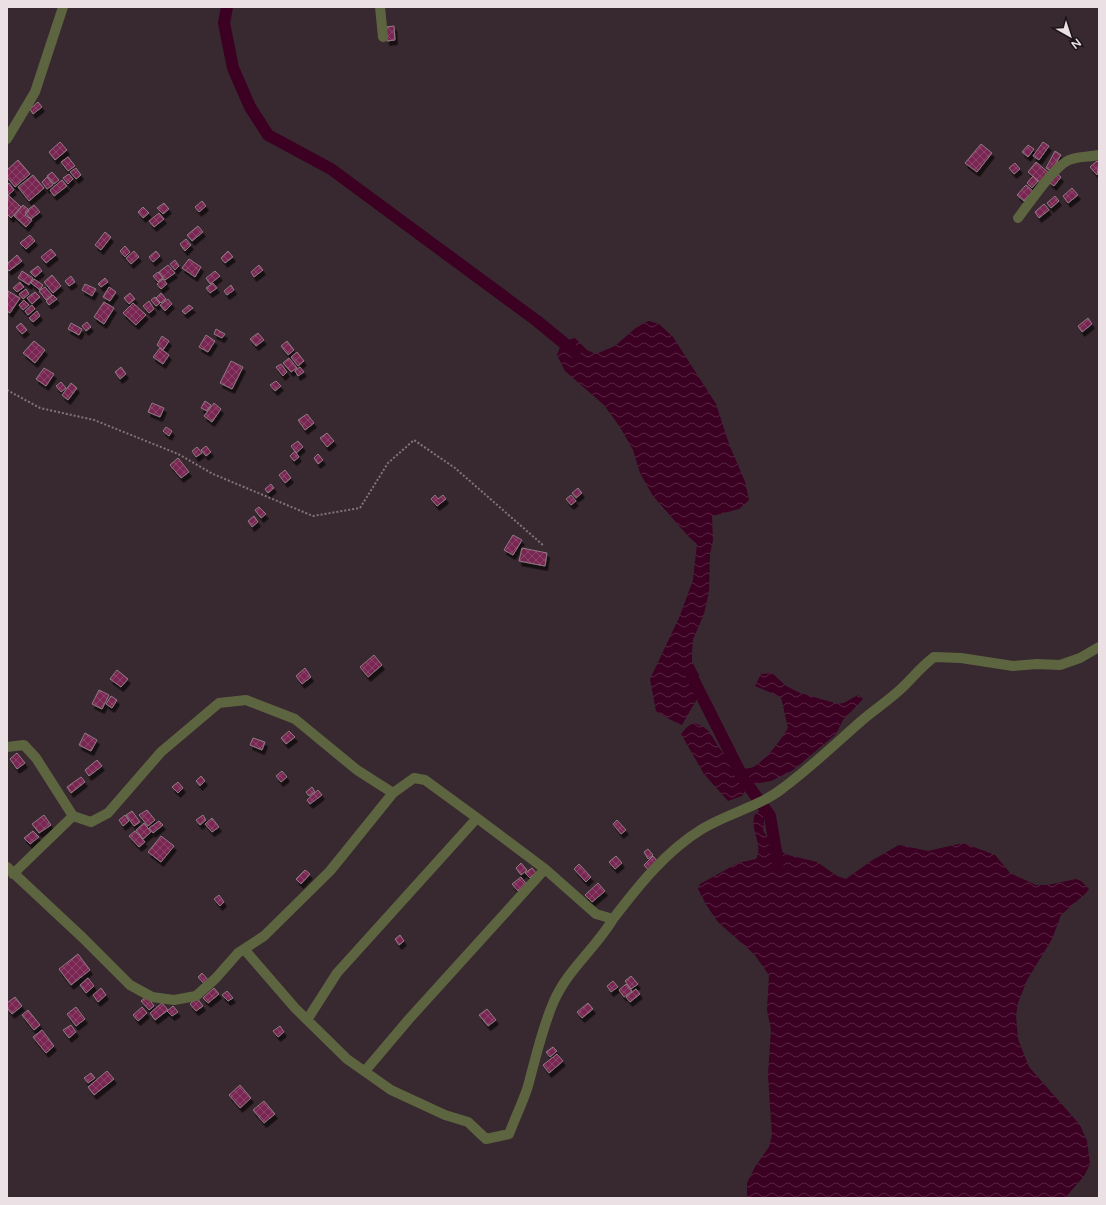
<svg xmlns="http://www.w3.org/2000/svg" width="1106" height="1205" font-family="'Varela Round',sans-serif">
<defs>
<pattern id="water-waves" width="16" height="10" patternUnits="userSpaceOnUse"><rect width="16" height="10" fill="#3b0022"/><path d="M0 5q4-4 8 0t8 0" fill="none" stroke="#582542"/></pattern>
<pattern id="building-cross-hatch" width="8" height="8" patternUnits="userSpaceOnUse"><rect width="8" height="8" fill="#792652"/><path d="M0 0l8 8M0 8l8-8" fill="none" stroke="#8c456b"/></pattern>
<filter id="shadow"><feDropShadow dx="2.5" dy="4.5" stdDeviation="0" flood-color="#0009"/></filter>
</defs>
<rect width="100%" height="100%" fill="#38282f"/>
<path fill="url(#water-waves)" d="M 649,321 L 659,324 L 673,337 L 716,404 L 729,444 L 745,482 L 749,500 L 739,509 L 712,516 L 713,541 L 710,553 L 709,591 L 704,614 L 693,639 L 692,653 L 692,662 L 699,675 L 700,686 L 698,697 L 682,725 L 671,720 L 656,711 L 650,679 L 679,618 L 693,580 L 697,544 L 688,536 L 653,496 L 640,473 L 633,450 L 620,427 L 604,405 L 565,371 L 557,355 L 562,342 L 575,338 L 587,350 L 596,354 L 615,346 L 639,325 Z
M 772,673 L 786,686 L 800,693 L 838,704 L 844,703 L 858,695 L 863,699 L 843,720 L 836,734 L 793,770 L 771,781 L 748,785 L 742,796 L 728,801 L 704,774 L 681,734 L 687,727 L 694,723 C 711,728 711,736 720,749 C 725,756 732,762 738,768 C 742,768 747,769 751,768 C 764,763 781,740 788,728 L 781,697 L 755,686 L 761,674 Z
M 760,811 L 765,813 L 763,831 L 778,850 L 788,855 L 817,862 L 837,876 L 846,879 L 871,861 L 899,845 L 928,851 L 963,843 L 995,855 L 1010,873 L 1036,885 L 1048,885 L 1076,879 L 1081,881 L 1089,889 L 1086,893 L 1061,915 L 1052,939 L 1027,980 L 1018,1003 L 1016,1015 L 1018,1039 L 1029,1067 L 1080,1125 L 1087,1141 L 1090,1164 L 1084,1176 L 1065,1198 L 747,1198 L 747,1183 L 755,1167 L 769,1147 L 772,1135 L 768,1075 L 771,1029 L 767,1010 L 769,975 L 754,954 L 718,922 L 707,906 L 698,889 L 700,884 L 738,863 L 756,859 C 764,844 749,830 755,814 Z"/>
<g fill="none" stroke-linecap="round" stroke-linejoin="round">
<path stroke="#3b0022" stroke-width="12" d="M 227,7 L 224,23 L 233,68 L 250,107 L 268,135 L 331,169 L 537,321 L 575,352
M 692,677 L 743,778 L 770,816 L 778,863"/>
</g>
<path fill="url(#building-cross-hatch)" stroke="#8f7b83" filter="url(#shadow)" d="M 394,26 L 395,40 L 387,41 L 386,27 Z
M 38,102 L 42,107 L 33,114 L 30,109 Z
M 60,142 L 67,150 L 55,160 L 49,152 Z
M 1043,142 L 1049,146 L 1039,160 L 1033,156 Z
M 981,144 L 992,153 L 977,172 L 965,163 Z
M 1028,145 L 1034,149 L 1028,157 L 1022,152 Z
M 1055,151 L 1061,155 L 1051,171 L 1046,168 Z
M 68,157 L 75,166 L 68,171 L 61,162 Z
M 18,160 L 30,174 L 15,187 L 7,177 L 7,170 Z
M 1097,161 L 1099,163 L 1097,175 L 1090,167 Z
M 1036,162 L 1049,173 L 1041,183 L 1028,172 Z
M 1015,163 L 1020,169 L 1014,174 L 1009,168 Z
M 76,168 L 81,175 L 76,179 L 70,172 Z
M 52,172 L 59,180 L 54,184 L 47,176 Z
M 1056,173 L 1061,177 L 1054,186 L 1049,182 Z
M 69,174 L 73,179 L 68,184 L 63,178 Z
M 33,175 L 44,188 L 29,201 L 18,187 Z
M 1033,176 L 1038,181 L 1032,188 L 1027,183 Z
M 47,177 L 53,185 L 47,189 L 42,182 Z
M 62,180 L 67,186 L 54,196 L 50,190 Z
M 9,183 L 14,190 L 7,196 L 7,185 Z
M 1026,185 L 1033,191 L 1024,201 L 1017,195 Z
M 1072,188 L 1078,195 L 1068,203 L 1063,196 Z
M 8,195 L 21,207 L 11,218 L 7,214 Z
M 1055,196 L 1059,201 L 1051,208 L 1047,203 Z
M 202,201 L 206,206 L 199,212 L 195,207 Z
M 164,203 L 169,209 L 163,214 L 157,208 Z
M 1044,204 L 1049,210 L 1039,218 L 1035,212 Z
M 23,205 L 29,210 L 25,215 L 32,220 L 26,227 L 14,216 Z
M 34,205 L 40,212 L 31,219 L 25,212 Z
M 143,207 L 149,213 L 143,218 L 138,212 Z
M 159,213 L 164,219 L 154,227 L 149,221 Z
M 198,226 L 203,232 L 192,241 L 187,235 Z
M 105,232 L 111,237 L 101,250 L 95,245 Z
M 30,235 L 35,241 L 26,249 L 20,243 Z
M 186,239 L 191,245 L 185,251 L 180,244 Z
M 125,246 L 130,252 L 125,257 L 120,251 Z
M 51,249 L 56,255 L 46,263 L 41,257 Z
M 134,251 L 139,257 L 131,264 L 126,258 Z
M 156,251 L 160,256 L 153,262 L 149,257 Z
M 228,251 L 233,257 L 225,263 L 221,258 Z
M 17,255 L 22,261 L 9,271 L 7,268 L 7,264 Z
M 189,259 L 201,267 L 195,277 L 182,268 Z
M 175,260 L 179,266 L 175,270 L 170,264 Z
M 168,265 L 175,273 L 165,280 L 159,272 Z
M 259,265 L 263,270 L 254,277 L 251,272 Z
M 38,266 L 42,271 L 35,277 L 30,272 Z
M 22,271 L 33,278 L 29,285 L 18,278 Z
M 215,271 L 220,276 L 210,284 L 206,278 Z
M 158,272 L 163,278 L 158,282 L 153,276 Z
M 52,275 L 61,286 L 53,293 L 44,282 Z
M 71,276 L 75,282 L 69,286 L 65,281 Z
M 105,278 L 108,282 L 101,287 L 98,284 Z
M 34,279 L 43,285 L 40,290 L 31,283 Z
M 163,279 L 167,284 L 161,289 L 157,284 Z
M 20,282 L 24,287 L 17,292 L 13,288 Z
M 213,283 L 217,288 L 210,293 L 206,288 Z
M 85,284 L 96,289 L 92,296 L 82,290 Z
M 231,285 L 234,290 L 227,295 L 224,291 Z
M 45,287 L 52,295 L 46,300 L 39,291 Z
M 109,287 L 116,292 L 110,301 L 103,297 Z
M 26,289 L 29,294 L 23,299 L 19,294 Z
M 8,291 L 20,298 L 10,313 L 7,311 Z
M 35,292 L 40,297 L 32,304 L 27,298 Z
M 130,293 L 135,299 L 129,304 L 124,298 Z
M 161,293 L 166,299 L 161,303 L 156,298 Z
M 53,295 L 57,299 L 49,305 L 46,301 Z
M 155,297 L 160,303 L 156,306 L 151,300 Z
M 168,299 L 172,304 L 165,311 L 160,305 Z
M 24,300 L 29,305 L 23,310 L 19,305 Z
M 149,301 L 154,309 L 149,313 L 143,306 Z
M 104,302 L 114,308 L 104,324 L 94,317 Z
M 133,303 L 146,315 L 136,325 L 123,313 Z
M 32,305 L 35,309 L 28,315 L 25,311 Z
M 189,305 L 193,308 L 185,314 L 182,311 Z
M 37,311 L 40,316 L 33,322 L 29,318 Z
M 1088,318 L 1092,324 L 1082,332 L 1078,326 Z
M 87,322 L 91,327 L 86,331 L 82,326 Z
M 21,323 L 27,330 L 22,334 L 16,327 Z
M 71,323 L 82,329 L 79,335 L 68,329 Z
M 216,329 L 225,334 L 222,338 L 214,334 Z
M 258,333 L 264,340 L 256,346 L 250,339 Z
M 206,335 L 215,341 L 208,352 L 199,347 Z
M 162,336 L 169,341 L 163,350 L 157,345 Z
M 34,341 L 45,350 L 35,363 L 23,353 Z
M 287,341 L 294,350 L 288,355 L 281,346 Z
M 160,348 L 169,355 L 163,364 L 153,357 Z
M 297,352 L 304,361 L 298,366 L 291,357 Z
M 289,358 L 297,368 L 291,372 L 283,363 Z
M 231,361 L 243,367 L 232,389 L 220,383 Z
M 281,364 L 287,372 L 283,376 L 276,367 Z
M 121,367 L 126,374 L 120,379 L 115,372 Z
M 300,367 L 304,372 L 298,376 L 295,371 Z
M 44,368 L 54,374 L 46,386 L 36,379 Z
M 276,381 L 281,386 L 275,391 L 270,385 Z
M 61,382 L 66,388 L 61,392 L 56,386 Z
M 71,383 L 77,388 L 68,400 L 62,395 Z
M 205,401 L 211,405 L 207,411 L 201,408 Z
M 152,403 L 164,408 L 160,417 L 148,412 Z
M 214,403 L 221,409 L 212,422 L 204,416 Z
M 307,414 L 314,423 L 305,430 L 298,420 Z
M 166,427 L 172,431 L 169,436 L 163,431 Z
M 327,433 L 334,441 L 327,447 L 320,438 Z
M 298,441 L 303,447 L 296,453 L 291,446 Z
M 206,446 L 211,452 L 206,456 L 201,450 Z
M 197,447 L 202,453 L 196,457 L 192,451 Z
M 295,451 L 299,457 L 294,461 L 290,456 Z
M 318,454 L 323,460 L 318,464 L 314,458 Z
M 178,458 L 189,472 L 181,478 L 170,465 Z
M 285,470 L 291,478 L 285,483 L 279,475 Z
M 271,484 L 274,488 L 268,493 L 265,489 Z
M 578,488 L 582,493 L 576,498 L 572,493 Z
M 435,495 L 438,499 L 443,495 L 446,499 L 437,506 L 431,499 Z
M 571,495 L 576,501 L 571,505 L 566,499 Z
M 259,507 L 266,514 L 261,518 L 255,510 Z
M 254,516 L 258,522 L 252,527 L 248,521 Z
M 513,535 L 522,540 L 513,555 L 504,550 Z
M 522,548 L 547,553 L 545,566 L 519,561 Z
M 374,655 L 382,665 L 368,677 L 360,667 Z
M 305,668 L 311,677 L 302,684 L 296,676 Z
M 117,670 L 128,679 L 121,687 L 110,679 Z
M 99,690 L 109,695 L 102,709 L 92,704 Z
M 111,696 L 117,700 L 112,708 L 106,704 Z
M 289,731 L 295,737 L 286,744 L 281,738 Z
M 85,733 L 97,740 L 91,751 L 79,745 Z
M 253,738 L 265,742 L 262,750 L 250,745 Z
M 17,753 L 25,763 L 17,769 L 10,759 Z
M 97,760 L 102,766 L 89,776 L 85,770 Z
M 282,771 L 287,777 L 281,782 L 276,776 Z
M 201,776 L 205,781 L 200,786 L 196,781 Z
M 81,777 L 85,782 L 71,793 L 67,787 Z
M 178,782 L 183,788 L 178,793 L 172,787 Z
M 312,787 L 315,792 L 309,796 L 306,792 Z
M 318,790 L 322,795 L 310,804 L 307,800 Z
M 147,810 L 155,820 L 148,826 L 139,815 Z
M 132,811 L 140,822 L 134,826 L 126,815 Z
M 44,815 L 51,825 L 39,833 L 32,824 Z
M 125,815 L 129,821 L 123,826 L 119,820 Z
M 203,815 L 206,820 L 200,825 L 196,820 Z
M 212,818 L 219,827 L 212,832 L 205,824 Z
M 617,820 L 626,830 L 621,834 L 613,824 Z
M 159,821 L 163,825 L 153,833 L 149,828 Z
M 144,823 L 151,832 L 143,839 L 136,830 Z
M 33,831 L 39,837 L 30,844 L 24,838 Z
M 135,831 L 145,842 L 139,847 L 129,836 Z
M 161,836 L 174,846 L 161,862 L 148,852 Z
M 648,849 L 653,855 L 648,859 L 644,852 Z
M 616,856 L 622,863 L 615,869 L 609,862 Z
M 653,856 L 658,862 L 649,871 L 644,865 Z
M 521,863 L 527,870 L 521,875 L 516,868 Z
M 579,864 L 591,877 L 586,882 L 574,869 Z
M 532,868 L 536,873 L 530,878 L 525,873 Z
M 305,870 L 310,874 L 301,884 L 296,879 Z
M 521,877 L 527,885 L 518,891 L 512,884 Z
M 598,883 L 605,891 L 592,902 L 585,895 Z
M 219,895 L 224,902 L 220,906 L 214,899 Z
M 400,935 L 404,941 L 399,945 L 395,939 Z
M 78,954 L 90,970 L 71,985 L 59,969 Z
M 202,973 L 209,981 L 205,985 L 198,977 Z
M 631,976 L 638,984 L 631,989 L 625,981 Z
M 88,978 L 94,986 L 86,993 L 80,985 Z
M 613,981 L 618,987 L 611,992 L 607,986 Z
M 626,984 L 632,991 L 624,997 L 619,990 Z
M 101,988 L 106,995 L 98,1002 L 93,995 Z
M 214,988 L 219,994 L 208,1003 L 203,998 Z
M 636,989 L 640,994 L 630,1002 L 626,997 Z
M 227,991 L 233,998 L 228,1001 L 222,995 Z
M 147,996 L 154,1006 L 149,1010 L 141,1001 Z
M 15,997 L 22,1006 L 12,1014 L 7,1008 L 7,1003 Z
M 197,998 L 203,1006 L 196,1011 L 190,1004 Z
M 162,1003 L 168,1010 L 155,1020 L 150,1013 Z
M 588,1003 L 593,1009 L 582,1018 L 577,1012 Z
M 173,1006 L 178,1012 L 172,1016 L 167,1011 Z
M 76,1007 L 85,1019 L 76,1026 L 67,1014 Z
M 142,1007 L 147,1013 L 138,1021 L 133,1015 Z
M 487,1009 L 496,1020 L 488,1026 L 479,1015 Z
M 28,1010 L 40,1025 L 34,1030 L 22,1015 Z
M 71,1025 L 76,1032 L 69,1038 L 63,1030 Z
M 280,1026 L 284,1032 L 278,1037 L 273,1031 Z
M 42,1030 L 54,1046 L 46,1053 L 33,1037 Z
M 553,1047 L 557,1051 L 550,1057 L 546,1052 Z
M 557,1054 L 563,1061 L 549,1073 L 543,1065 Z
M 107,1071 L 114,1079 L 94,1095 L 88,1087 Z
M 91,1073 L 95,1078 L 88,1083 L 84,1078 Z
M 240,1085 L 251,1098 L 240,1108 L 229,1095 Z
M 264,1101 L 275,1114 L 264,1123 L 253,1110 Z"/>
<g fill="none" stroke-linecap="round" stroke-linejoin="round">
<path stroke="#83757a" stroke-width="2" stroke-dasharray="2 2" stroke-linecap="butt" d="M 7,390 L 40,408 L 94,420 L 178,454 L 213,474 L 313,516 L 360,508 L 388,463 L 414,440 L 455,468 L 544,546"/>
<path stroke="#5d6540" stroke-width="10" d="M 380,7 L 383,37
M 7,139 L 35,92 L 63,7
M 1018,218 C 1029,204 1053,167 1069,160 C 1078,156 1089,157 1099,155
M 7,747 L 24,745 L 36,758 L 73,816 L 91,822 L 108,813 L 161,752 L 219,703 L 246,700 L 295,719 L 357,770 L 393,793
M 7,867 L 83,938 L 130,985 L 152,997 L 174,1000 L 196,996 L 216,978 L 238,953 L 264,936 L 330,871 L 393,793 L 414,778 L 425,780 L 477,818 L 545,869 L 596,914 L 613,919 C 639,885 666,851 702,829 C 728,813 759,807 783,788 C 810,768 834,745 859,723 C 873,710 890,700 904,686 C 915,675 921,667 934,657 L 961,658 L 1013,666 L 1037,664 L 1060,665 L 1080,658 L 1099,647
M 13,874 L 73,816
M 244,949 L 295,1008 L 347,1059 L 391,1090 L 445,1115 L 468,1122 L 486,1139 L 509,1134 C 515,1118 523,1102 528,1086 C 536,1057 542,1028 554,1001 C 568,969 596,948 613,919
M 307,1020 L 337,973 L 477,818
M 365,1071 L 409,1019 L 545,869"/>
</g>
<rect width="1106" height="1205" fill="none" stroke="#ebe0e4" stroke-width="16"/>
<g transform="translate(1070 36) rotate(141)" stroke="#1b1417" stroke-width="3" paint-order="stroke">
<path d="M0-3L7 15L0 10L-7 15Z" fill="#ebe0e4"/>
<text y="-6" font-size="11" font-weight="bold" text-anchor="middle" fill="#ebe0e4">N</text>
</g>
</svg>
